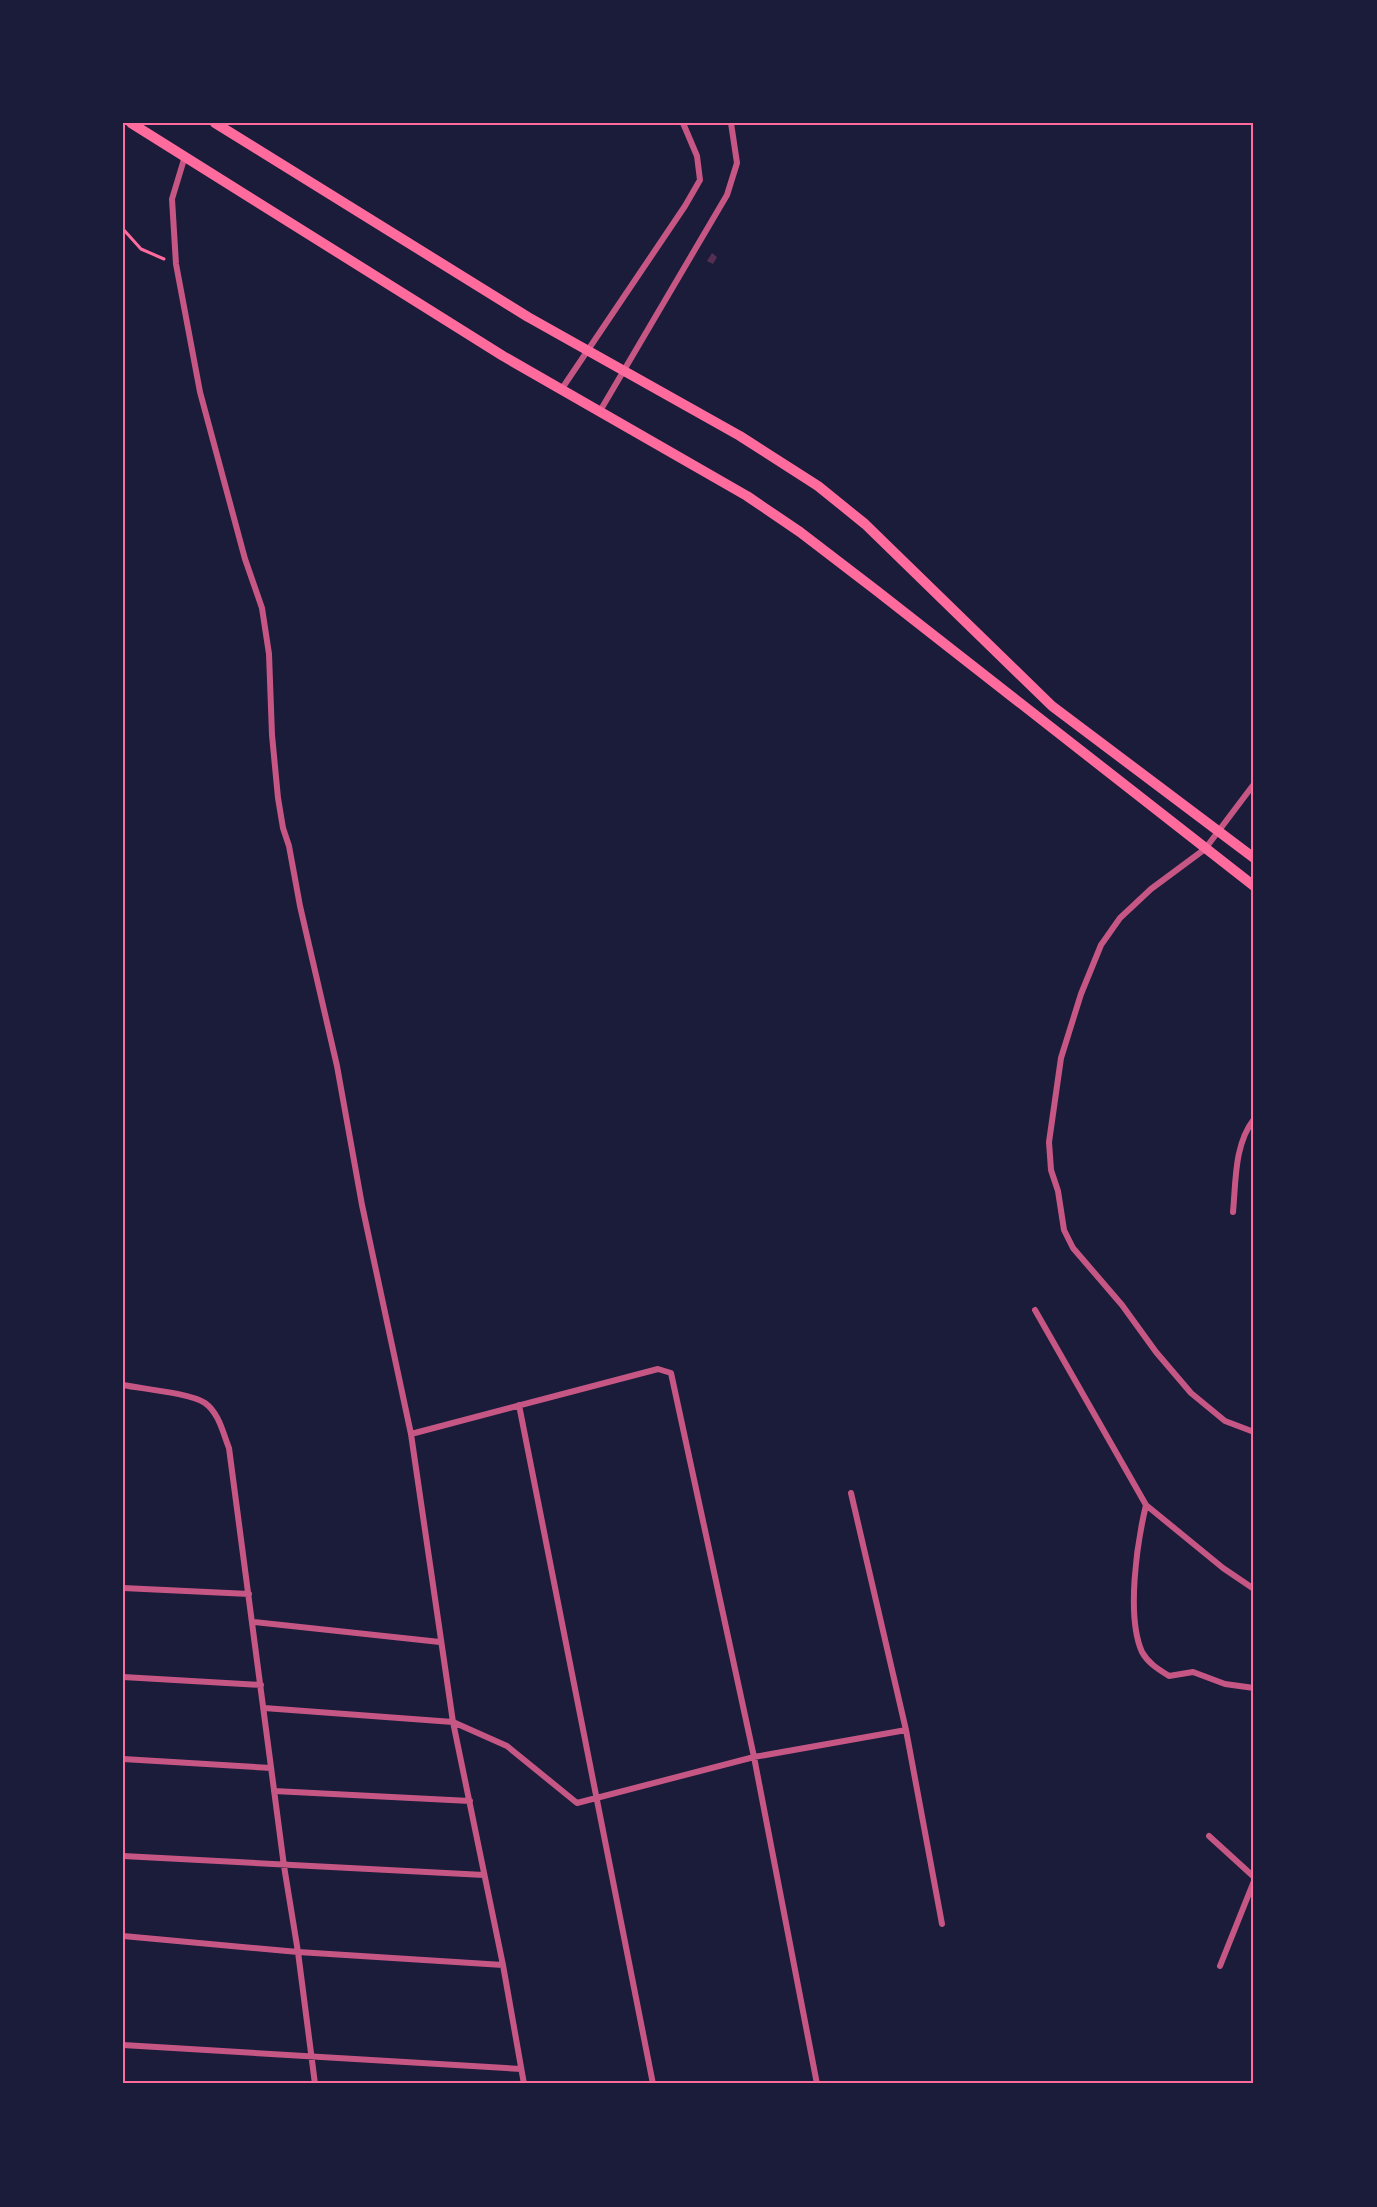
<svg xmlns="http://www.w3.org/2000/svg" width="1377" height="2207" font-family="Cabin,sans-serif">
<rect width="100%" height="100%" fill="#1b1b3a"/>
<path fill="#542f53" d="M 712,253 L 717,257 L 713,264 L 707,261 Z"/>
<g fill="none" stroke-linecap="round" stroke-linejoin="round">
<path stroke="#ff6b9d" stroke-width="3" d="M 123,229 L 141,249 L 164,259"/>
<path stroke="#c65784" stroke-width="6" d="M 185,156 L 172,199 L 176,264 L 200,392 L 245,559 L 262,608 L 269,654 L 272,735 L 278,798 L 283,828 L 289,846 L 300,906 L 337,1066 L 362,1205 L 411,1434 L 453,1722 L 503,1965 L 524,2084
M 561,390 L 685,206 L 700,180 L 697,156 L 683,123
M 600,411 L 727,195 L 737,163 L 731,123
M 1254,784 L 1205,849 L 1151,889 L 1120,918 L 1101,945 L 1081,994 L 1061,1058 L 1049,1142 L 1051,1170 L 1058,1191 L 1064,1230 L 1073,1248 L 1122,1305 L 1156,1352 L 1191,1393 L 1225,1421 L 1254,1432
M 1233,1212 C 1236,1181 1234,1145 1254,1119
M 1035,1310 L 1146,1505 L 1223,1568 L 1254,1589
M 123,1385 C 143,1389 190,1393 205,1403 C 219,1413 223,1433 229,1448 L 284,1866 L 298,1952 L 315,2084
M 519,1405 L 653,2084
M 411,1434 L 658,1369 L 671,1373 L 754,1757 L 817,2084
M 851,1493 L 906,1730 L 942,1924
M 1146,1505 C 1137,1543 1126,1616 1142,1652 C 1148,1663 1158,1669 1169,1676 L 1193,1672 L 1225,1684 L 1254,1688
M 123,1588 L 249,1594
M 253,1622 L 440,1642
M 123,1677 L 261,1685
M 264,1708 L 453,1722 L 507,1746 L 577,1803 L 754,1757 L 906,1730
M 123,1759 L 271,1768
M 274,1791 L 470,1801
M 1209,1836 L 1254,1877
M 123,1856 L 484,1875
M 123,1936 L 298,1952 L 503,1965
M 1220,1966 L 1254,1881
M 123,2045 L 521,2069"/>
<path stroke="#ff6b9d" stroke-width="10" d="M 131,123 L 503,356 L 747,496 L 800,532 L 877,591 L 1254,886
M 215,123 L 528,317 L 740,436 L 818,486 L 865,524 L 1052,706 L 1254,858"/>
</g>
<rect width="1377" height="2207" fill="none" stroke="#1b1b3a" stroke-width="249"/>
<rect x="124" y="124" width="1128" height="1958" fill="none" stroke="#ff6b9d" stroke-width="2"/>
</svg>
